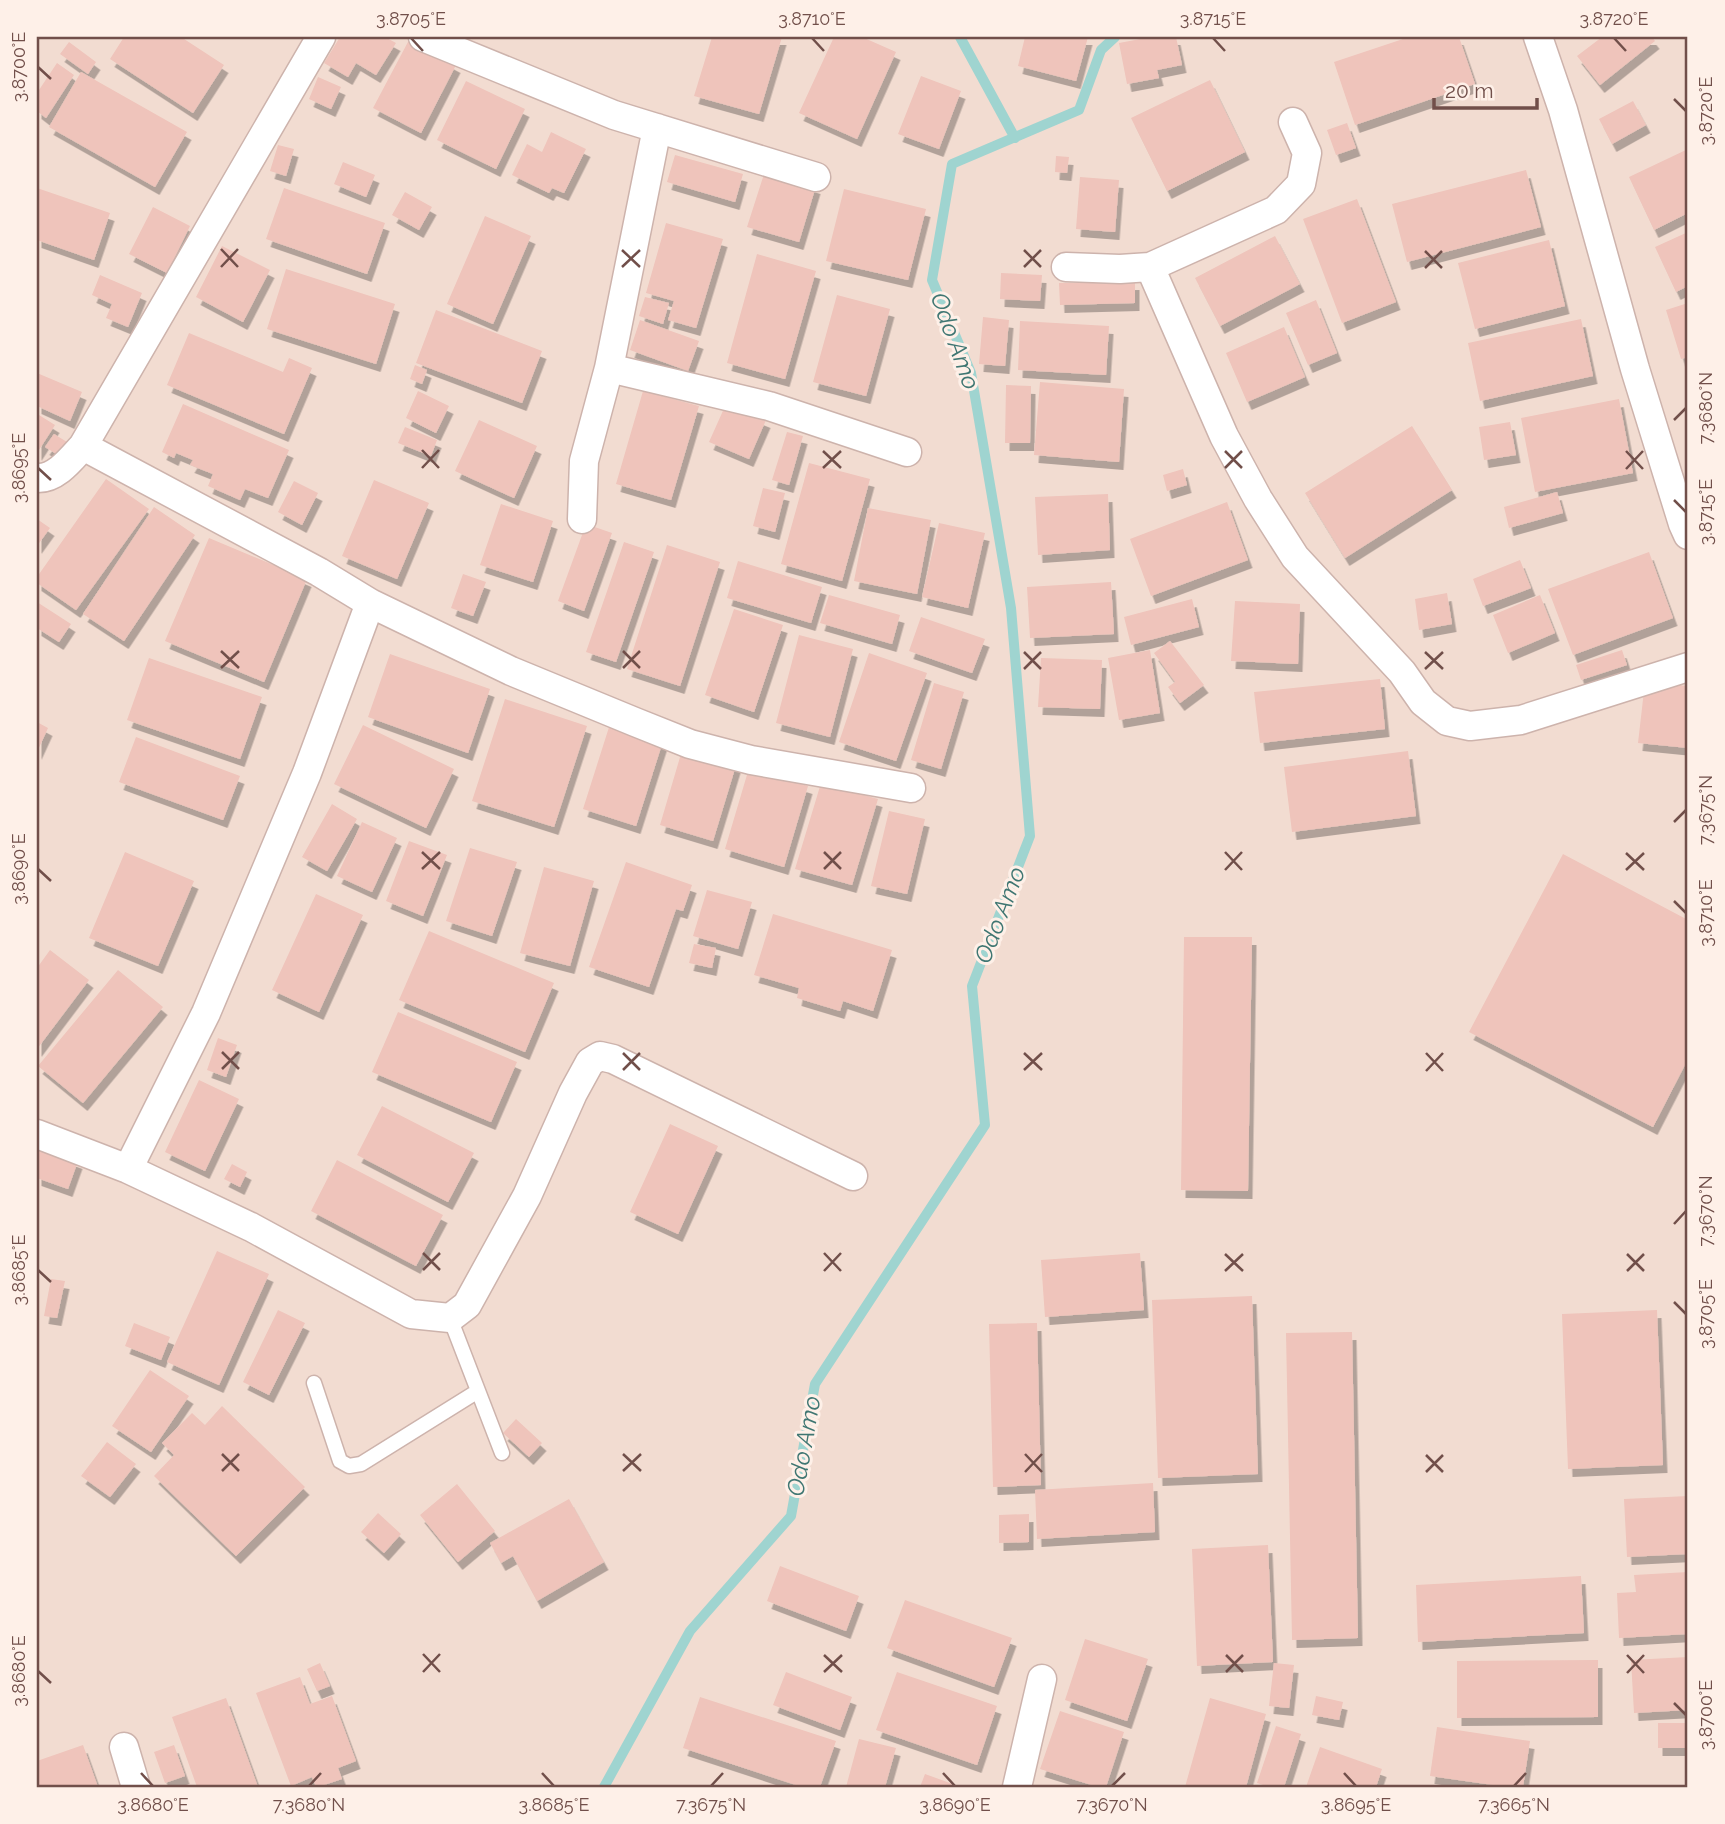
<svg xmlns="http://www.w3.org/2000/svg" width="1725" height="1824" font-family="Raleway,sans-serif">
<defs>
<filter id="shadow"><feDropShadow dx="4.5" dy="8" stdDeviation="0" flood-color="#0004"/></filter>
</defs>
<rect width="100%" height="100%" fill="#fbece2"/>
<path fill="#f2dcd1" d="M 37,37 L 1688,37 L 1688,1787 L 37,1787 Z"/>
<g fill="none" stroke-linecap="round" stroke-linejoin="round">
<path stroke="#9fd4d0" stroke-width="10" d="M 960,37 L 1015,138
M 604,1787 L 690,1631 L 791,1516 L 815,1384 L 985,1125 L 972,986 L 1030,836 L 1011,608 L 971,373 L 932,280 L 952,164 L 1079,110 L 1101,50 L 1115,37"/>
</g>
<path fill="#efc4bb" filter="url(#shadow)" d="M 124,37 L 181,37 L 224,65 L 193,113 L 110,59 Z
M 340,37 L 385,37 L 396,43 L 376,75 L 356,63 L 348,77 L 324,63 Z
M 712,37 L 782,37 L 759,114 L 694,96 Z
M 834,37 L 862,37 L 896,52 L 857,139 L 799,113 Z
M 1025,37 L 1088,37 L 1076,81 L 1018,66 Z
M 1151,37 L 1176,37 L 1182,65 L 1157,70 L 1159,78 L 1127,84 L 1119,43 Z
M 1409,37 L 1459,37 L 1475,84 L 1355,125 L 1334,62 Z
M 1602,37 L 1652,37 L 1655,41 L 1600,85 L 1577,56 Z
M 409,40 L 456,65 L 421,133 L 373,108 Z
M 69,42 L 96,62 L 88,74 L 60,54 Z
M 57,63 L 74,75 L 46,118 L 37,111 L 37,93 Z
M 81,72 L 187,132 L 155,187 L 49,127 Z
M 921,76 L 961,91 L 939,149 L 898,134 Z
M 318,77 L 341,87 L 331,109 L 309,99 Z
M 1210,80 L 1245,152 L 1167,191 L 1131,118 Z
M 466,81 L 525,109 L 496,169 L 437,140 Z
M 1633,101 L 1646,125 L 1612,144 L 1599,119 Z
M 1347,123 L 1356,148 L 1336,155 L 1327,130 Z
M 551,132 L 586,149 L 564,193 L 552,188 L 549,193 L 512,175 L 527,144 L 542,152 Z
M 278,145 L 294,149 L 286,176 L 270,171 Z
M 1688,149 L 1688,213 L 1654,230 L 1629,177 Z
M 675,155 L 743,174 L 735,202 L 667,182 Z
M 1056,156 L 1069,157 L 1067,173 L 1055,172 Z
M 343,162 L 375,175 L 366,197 L 334,184 Z
M 1526,170 L 1541,227 L 1407,262 L 1392,204 Z
M 765,171 L 816,186 L 799,242 L 747,227 Z
M 1080,177 L 1119,180 L 1115,232 L 1076,229 Z
M 37,188 L 110,213 L 94,260 L 37,240 Z
M 284,188 L 385,223 L 367,274 L 266,239 Z
M 844,189 L 926,209 L 908,280 L 826,261 Z
M 405,192 L 432,207 L 419,230 L 392,215 Z
M 1357,199 L 1396,302 L 1342,323 L 1303,219 Z
M 153,207 L 190,226 L 167,273 L 129,254 Z
M 485,216 L 531,236 L 493,324 L 447,304 Z
M 666,223 L 723,239 L 696,328 L 668,320 L 674,301 L 646,293 Z
M 1688,232 L 1688,286 L 1676,292 L 1655,247 Z
M 1275,236 L 1300,284 L 1220,326 L 1195,278 Z
M 1549,240 L 1565,306 L 1475,329 L 1458,263 Z
M 222,246 L 270,270 L 243,322 L 196,297 Z
M 757,254 L 816,271 L 785,379 L 727,363 Z
M 286,269 L 395,304 L 376,364 L 267,329 Z
M 1001,273 L 1042,275 L 1040,301 L 1000,299 Z
M 100,275 L 142,293 L 128,327 L 106,318 L 112,304 L 92,295 Z
M 1135,282 L 1135,303 L 1060,305 L 1059,283 Z
M 837,295 L 890,309 L 866,396 L 813,382 Z
M 645,297 L 669,303 L 663,324 L 639,316 Z
M 1316,300 L 1337,353 L 1308,365 L 1286,313 Z
M 1688,303 L 1688,357 L 1681,359 L 1666,310 Z
M 436,310 L 542,351 L 522,403 L 416,363 Z
M 983,317 L 1009,320 L 1005,366 L 979,364 Z
M 1581,319 L 1593,376 L 1480,401 L 1468,343 Z
M 640,320 L 699,341 L 688,371 L 630,350 Z
M 1020,321 L 1109,326 L 1106,375 L 1018,370 Z
M 1284,327 L 1305,377 L 1247,402 L 1226,353 Z
M 189,333 L 283,372 L 289,358 L 312,368 L 284,434 L 167,385 Z
M 415,365 L 427,370 L 422,384 L 410,379 Z
M 37,373 L 82,392 L 70,421 L 37,406 Z
M 1040,382 L 1124,389 L 1119,462 L 1034,455 Z
M 1006,385 L 1031,386 L 1030,443 L 1005,443 Z
M 418,391 L 449,406 L 436,433 L 406,418 Z
M 643,391 L 699,406 L 671,500 L 616,484 Z
M 1619,399 L 1633,473 L 1535,492 L 1521,418 Z
M 183,404 L 289,450 L 268,498 L 245,489 L 240,500 L 208,486 L 213,474 L 190,465 L 193,460 L 176,453 L 174,458 L 162,452 Z
M 726,404 L 766,420 L 749,459 L 709,442 Z
M 39,415 L 55,425 L 37,453 L 37,419 Z
M 479,420 L 537,446 L 514,498 L 455,471 Z
M 1510,422 L 1516,455 L 1484,460 L 1479,427 Z
M 1412,426 L 1452,490 L 1345,558 L 1305,493 Z
M 405,427 L 437,440 L 431,456 L 398,443 Z
M 787,432 L 803,436 L 789,485 L 772,480 Z
M 54,434 L 67,442 L 58,455 L 45,447 Z
M 809,463 L 870,479 L 842,581 L 781,564 Z
M 1183,469 L 1187,485 L 1167,491 L 1163,475 Z
M 106,479 L 149,509 L 76,610 L 37,583 L 37,577 Z
M 374,480 L 429,503 L 397,579 L 342,556 Z
M 294,481 L 318,493 L 302,525 L 278,512 Z
M 763,488 L 785,493 L 775,532 L 753,526 Z
M 1557,492 L 1563,513 L 1509,528 L 1504,507 Z
M 1108,494 L 1110,550 L 1038,555 L 1035,497 Z
M 1227,502 L 1248,560 L 1151,596 L 1130,539 Z
M 501,504 L 553,521 L 533,582 L 480,565 Z
M 154,507 L 195,535 L 124,641 L 83,614 Z
M 868,508 L 931,520 L 917,594 L 854,581 Z
M 37,519 L 50,528 L 37,546 Z
M 939,523 L 985,533 L 968,608 L 922,597 Z
M 586,524 L 612,533 L 584,611 L 558,601 Z
M 209,538 L 307,579 L 264,682 L 165,641 Z
M 624,542 L 654,552 L 616,662 L 586,652 Z
M 667,545 L 720,562 L 680,686 L 627,669 Z
M 1649,552 L 1673,618 L 1573,655 L 1548,589 Z
M 1520,560 L 1531,588 L 1483,606 L 1473,579 Z
M 738,561 L 822,587 L 811,623 L 727,598 Z
M 463,574 L 486,582 L 473,616 L 451,608 Z
M 1111,582 L 1114,634 L 1030,638 L 1027,587 Z
M 1447,593 L 1452,624 L 1419,630 L 1415,599 Z
M 829,595 L 900,615 L 892,644 L 820,623 Z
M 1540,595 L 1555,633 L 1508,653 L 1493,615 Z
M 1192,599 L 1199,627 L 1131,645 L 1124,617 Z
M 1235,601 L 1300,604 L 1298,664 L 1231,661 Z
M 37,602 L 71,624 L 59,642 L 37,628 Z
M 734,609 L 783,625 L 754,712 L 705,695 Z
M 921,617 L 985,639 L 972,673 L 909,651 Z
M 799,635 L 853,649 L 830,737 L 776,723 Z
M 1170,641 L 1204,685 L 1180,703 L 1168,687 L 1175,682 L 1154,653 Z
M 1150,650 L 1160,713 L 1119,720 L 1108,658 Z
M 1622,650 L 1627,665 L 1581,680 L 1576,665 Z
M 869,653 L 927,673 L 896,761 L 839,742 Z
M 390,654 L 490,689 L 468,753 L 368,717 Z
M 149,658 L 262,697 L 240,759 L 127,720 Z
M 1041,658 L 1102,660 L 1100,709 L 1038,707 Z
M 1380,679 L 1385,729 L 1260,743 L 1254,692 Z
M 1645,682 L 1688,686 L 1688,748 L 1638,743 Z
M 934,683 L 964,692 L 941,769 L 911,760 Z
M 505,699 L 587,726 L 554,827 L 472,801 Z
M 37,722 L 48,728 L 37,752 Z
M 610,724 L 663,741 L 636,826 L 583,809 Z
M 363,725 L 454,769 L 426,828 L 334,784 Z
M 136,737 L 240,776 L 223,820 L 119,782 Z
M 683,747 L 737,762 L 713,841 L 660,825 Z
M 1408,751 L 1416,816 L 1292,832 L 1284,767 Z
M 749,768 L 808,786 L 784,867 L 725,849 Z
M 821,783 L 878,799 L 852,885 L 795,869 Z
M 332,804 L 357,819 L 327,871 L 302,857 Z
M 889,811 L 925,819 L 907,894 L 871,886 Z
M 362,822 L 397,838 L 372,892 L 337,876 Z
M 409,841 L 447,855 L 423,916 L 386,901 Z
M 470,848 L 517,862 L 492,936 L 446,921 Z
M 125,852 L 194,881 L 158,966 L 89,938 Z
M 1563,854 L 1688,920 L 1688,1059 L 1653,1127 L 1469,1032 Z
M 626,862 L 692,885 L 683,911 L 676,909 L 649,987 L 589,967 Z
M 544,867 L 594,881 L 570,966 L 520,953 Z
M 707,890 L 752,902 L 738,949 L 693,936 Z
M 316,894 L 363,915 L 319,1012 L 272,990 Z
M 773,914 L 892,950 L 873,1011 L 843,1001 L 840,1011 L 797,998 L 799,988 L 754,975 Z
M 429,931 L 554,983 L 525,1052 L 399,1000 Z
M 1184,937 L 1252,937 L 1248,1191 L 1181,1190 Z
M 694,944 L 716,948 L 712,968 L 689,963 Z
M 50,950 L 89,980 L 37,1049 L 37,968 Z
M 118,970 L 163,1007 L 83,1103 L 38,1066 Z
M 398,1012 L 517,1062 L 491,1122 L 372,1072 Z
M 218,1038 L 237,1045 L 226,1077 L 207,1070 Z
M 199,1080 L 239,1099 L 205,1171 L 165,1152 Z
M 382,1106 L 474,1153 L 448,1202 L 357,1155 Z
M 670,1124 L 718,1146 L 678,1234 L 630,1212 Z
M 37,1146 L 78,1161 L 68,1189 L 37,1178 Z
M 337,1160 L 443,1215 L 416,1266 L 311,1211 Z
M 232,1164 L 247,1172 L 240,1187 L 224,1179 Z
M 217,1251 L 269,1274 L 219,1385 L 167,1362 Z
M 1140,1253 L 1144,1310 L 1045,1317 L 1041,1260 Z
M 51,1279 L 65,1281 L 57,1318 L 44,1316 Z
M 1252,1296 L 1258,1474 L 1158,1478 L 1152,1300 Z
M 278,1310 L 305,1323 L 269,1395 L 243,1382 Z
M 1657,1310 L 1663,1465 L 1568,1469 L 1562,1314 Z
M 134,1323 L 170,1337 L 161,1360 L 125,1346 Z
M 1037,1323 L 1041,1485 L 993,1487 L 989,1324 Z
M 1352,1332 L 1358,1638 L 1292,1640 L 1286,1333 Z
M 150,1370 L 189,1396 L 151,1452 L 112,1426 Z
M 222,1406 L 305,1487 L 236,1556 L 154,1476 L 174,1455 L 162,1443 L 192,1413 L 205,1425 Z
M 516,1419 L 542,1443 L 529,1457 L 503,1433 Z
M 107,1442 L 136,1464 L 110,1497 L 81,1476 Z
M 1153,1483 L 1155,1532 L 1037,1539 L 1035,1490 Z
M 457,1484 L 495,1531 L 458,1562 L 420,1515 Z
M 1688,1496 L 1688,1554 L 1627,1557 L 1624,1499 Z
M 569,1499 L 604,1562 L 537,1601 L 513,1556 L 501,1563 L 490,1543 Z
M 378,1513 L 401,1534 L 384,1553 L 361,1532 Z
M 1029,1514 L 1029,1542 L 999,1543 L 999,1515 Z
M 1268,1545 L 1273,1662 L 1197,1666 L 1192,1549 Z
M 780,1566 L 859,1596 L 846,1631 L 767,1601 Z
M 1688,1572 L 1688,1634 L 1619,1638 L 1617,1593 L 1636,1592 L 1634,1575 Z
M 1581,1576 L 1584,1633 L 1418,1642 L 1416,1585 Z
M 905,1600 L 1012,1638 L 994,1687 L 887,1648 Z
M 1085,1639 L 1148,1659 L 1127,1721 L 1065,1700 Z
M 1688,1657 L 1688,1710 L 1634,1713 L 1631,1660 Z
M 1598,1660 L 1598,1717 L 1457,1718 L 1457,1661 Z
M 320,1663 L 330,1686 L 317,1691 L 307,1669 Z
M 1274,1663 L 1294,1665 L 1289,1708 L 1269,1706 Z
M 786,1672 L 852,1697 L 840,1730 L 773,1705 Z
M 897,1672 L 997,1706 L 977,1765 L 876,1730 Z
M 300,1677 L 310,1704 L 332,1696 L 356,1761 L 338,1768 L 342,1779 L 318,1787 L 316,1787 L 312,1777 L 291,1786 L 256,1693 Z
M 1316,1696 L 1343,1702 L 1339,1720 L 1312,1715 Z
M 700,1697 L 836,1741 L 820,1787 L 802,1787 L 683,1748 Z
M 226,1698 L 258,1787 L 197,1787 L 172,1717 Z
M 1210,1698 L 1266,1714 L 1246,1787 L 1185,1787 Z
M 1060,1711 L 1124,1732 L 1106,1787 L 1098,1787 L 1040,1769 Z
M 1658,1723 L 1688,1723 L 1688,1748 L 1658,1748 Z
M 1276,1726 L 1301,1734 L 1284,1787 L 1269,1787 L 1257,1783 Z
M 1437,1727 L 1530,1741 L 1523,1787 L 1507,1787 L 1430,1776 Z
M 859,1739 L 896,1748 L 885,1787 L 846,1787 Z
M 83,1745 L 98,1787 L 37,1787 L 37,1761 Z
M 174,1745 L 185,1776 L 165,1783 L 154,1752 Z
M 1320,1747 L 1382,1769 L 1376,1787 L 1306,1787 Z
M 925,1774 L 961,1787 L 920,1787 Z"/>
<g fill="none" stroke-linecap="round" stroke-linejoin="round">
<defs>
<path id="service" d="M 450,1318 L 502,1453
M 314,1383 L 340,1461 L 349,1466 L 361,1464 L 478,1391"/>
<path id="minor" d="M 423,37 L 614,115 L 816,177
M 1538,37 L 1563,110 L 1635,369 L 1683,524 L 1688,535
M 1066,267 L 1120,269 L 1150,267 L 1276,210 L 1301,184 L 1307,153 L 1293,122
M 1150,267 L 1224,436 L 1258,499 L 1295,557 L 1402,672 L 1423,702 L 1447,721 L 1470,726 L 1521,720 L 1688,667
M 609,368 L 769,406 L 907,452
M 83,446 L 319,572 L 370,603 L 511,671 L 635,722 L 690,744 L 751,760 L 911,788
M 37,478 C 56,479 71,459 83,446 L 321,37
M 582,519 L 584,461 L 609,368 L 657,128
M 37,1134 L 128,1169 L 251,1227 L 411,1314 L 450,1318 L 467,1305 L 527,1196 L 573,1093 L 590,1062 L 600,1056 L 613,1059 L 853,1176
M 128,1169 L 206,1013 L 307,773 L 370,603
M 124,1747 L 136,1787
M 1017,1787 L 1042,1679"/>
</defs>
<use href="#service" stroke="#cdb3ac" stroke-width="17"/>
<use href="#minor" stroke="#cdb3ac" stroke-width="31"/>
<use href="#service" stroke="#fff" stroke-width="14"/>
<use href="#minor" stroke="#fff" stroke-width="28"/>
</g>
<path fill="none" stroke="#714f4a" stroke-width="2.5" d="M 411,38 L 423,51M 812,38 L 824,51M 1213,38 L 1225,51M 1614,38 L 1626,51M 38,67 L 51,79M 1674,99 L 1686,111M 221,249 L 238,267M 622,250 L 640,267M 1024,250 L 1041,267M 1425,251 L 1442,268M 221,267 L 238,249M 622,267 L 640,250M 1024,267 L 1041,250M 1425,268 L 1442,251M 1674,420 L 1686,408M 422,450 L 439,468M 823,451 L 841,468M 1225,451 L 1242,468M 1626,451 L 1643,469M 38,468 L 51,480M 422,468 L 439,450M 823,468 L 841,451M 1225,468 L 1242,451M 1626,469 L 1643,451M 1674,500 L 1686,512M 221,651 L 239,668M 623,651 L 640,668M 1024,652 L 1041,669M 1425,652 L 1443,669M 221,668 L 239,651M 623,668 L 640,651M 1024,669 L 1041,652M 1425,669 L 1443,652M 1674,822 L 1686,810M 422,852 L 440,869M 824,852 L 841,869M 1225,852 L 1242,870M 1626,853 L 1644,870M 38,869 L 51,881M 422,869 L 440,852M 824,869 L 841,852M 1225,870 L 1242,852M 1626,870 L 1644,853M 1674,901 L 1686,913M 222,1052 L 239,1069M 623,1053 L 640,1070M 1024,1053 L 1042,1070M 1426,1053 L 1443,1071M 222,1069 L 239,1052M 623,1070 L 640,1053M 1024,1070 L 1042,1053M 1426,1071 L 1443,1053M 1674,1224 L 1686,1211M 423,1253 L 440,1270M 824,1253 L 841,1271M 1225,1254 L 1243,1271M 1627,1254 L 1644,1271M 38,1270 L 51,1282M 423,1270 L 440,1253M 824,1271 L 841,1253M 1225,1271 L 1243,1254M 1627,1271 L 1644,1254M 1674,1302 L 1686,1314M 222,1454 L 239,1471M 623,1454 L 641,1471M 1025,1454 L 1042,1472M 1426,1455 L 1443,1472M 222,1471 L 239,1454M 623,1471 L 641,1454M 1025,1472 L 1042,1454M 1426,1472 L 1443,1455M 423,1654 L 440,1672M 824,1655 L 842,1672M 1226,1655 L 1243,1672M 1627,1655 L 1644,1673M 38,1671 L 51,1683M 423,1672 L 440,1654M 824,1672 L 842,1655M 1226,1672 L 1243,1655M 1627,1673 L 1644,1655M 1674,1703 L 1686,1715M 141,1773 L 153,1786M 542,1773 L 554,1786M 943,1773 L 955,1786M 1344,1773 L 1356,1786M 309,1786 L 321,1773M 711,1786 L 723,1773M 1112,1786 L 1125,1773M 1514,1786 L 1526,1773"/>
<g text-anchor="middle" stroke-width="6" stroke-linejoin="round" paint-order="stroke">
<g font-size="24" font-style="italic" fill="#3f7672" stroke="#fef0e8">
<text transform="translate(955 341) rotate(70)" y="8">Odo Amo</text>
<text transform="translate(1000 915) rotate(-69)" y="8">Odo Amo</text>
<text transform="translate(804 1446) rotate(-80)" y="8">Odo Amo</text>
</g>
</g>
<rect width="1725" height="1824" fill="none" stroke="#fef0e8" stroke-width="77"/>
<path d="M1434 98v10h103v-10" fill="none" stroke="#714f4a" stroke-width="3.5"/>
<text x="1445" y="98" font-size="21" fill="#714f4a" stroke="#fef0e8" stroke-width="5" paint-order="stroke">20 m</text>
<rect x="38" y="38" width="1648" height="1748" fill="none" stroke="#714f4a" stroke-width="2.5"/>
<g font-size="18" text-anchor="middle" fill="#714f4a">
<text x="411" y="25">3.8705°E</text>
<text x="812" y="25">3.8710°E</text>
<text x="1213" y="25">3.8715°E</text>
<text x="1614" y="25">3.8720°E</text>
<text transform="translate(19 67) rotate(-90)" y="6">3.8700°E</text>
<text transform="translate(1706 111) rotate(-90)" y="6">3.8720°E</text>
<text transform="translate(1706 408) rotate(-90)" y="6">7.3680°N</text>
<text transform="translate(19 468) rotate(-90)" y="6">3.8695°E</text>
<text transform="translate(1706 512) rotate(-90)" y="6">3.8715°E</text>
<text transform="translate(1706 810) rotate(-90)" y="6">7.3675°N</text>
<text transform="translate(19 869) rotate(-90)" y="6">3.8690°E</text>
<text transform="translate(1706 913) rotate(-90)" y="6">3.8710°E</text>
<text transform="translate(1706 1211) rotate(-90)" y="6">7.3670°N</text>
<text transform="translate(19 1270) rotate(-90)" y="6">3.8685°E</text>
<text transform="translate(1706 1314) rotate(-90)" y="6">3.8705°E</text>
<text transform="translate(19 1671) rotate(-90)" y="6">3.8680°E</text>
<text transform="translate(1706 1715) rotate(-90)" y="6">3.8700°E</text>
<text x="153" y="1811">3.8680°E</text>
<text x="309" y="1811">7.3680°N</text>
<text x="554" y="1811">3.8685°E</text>
<text x="711" y="1811">7.3675°N</text>
<text x="955" y="1811">3.8690°E</text>
<text x="1112" y="1811">7.3670°N</text>
<text x="1356" y="1811">3.8695°E</text>
<text x="1514" y="1811">7.3665°N</text>
</g>
</svg>
